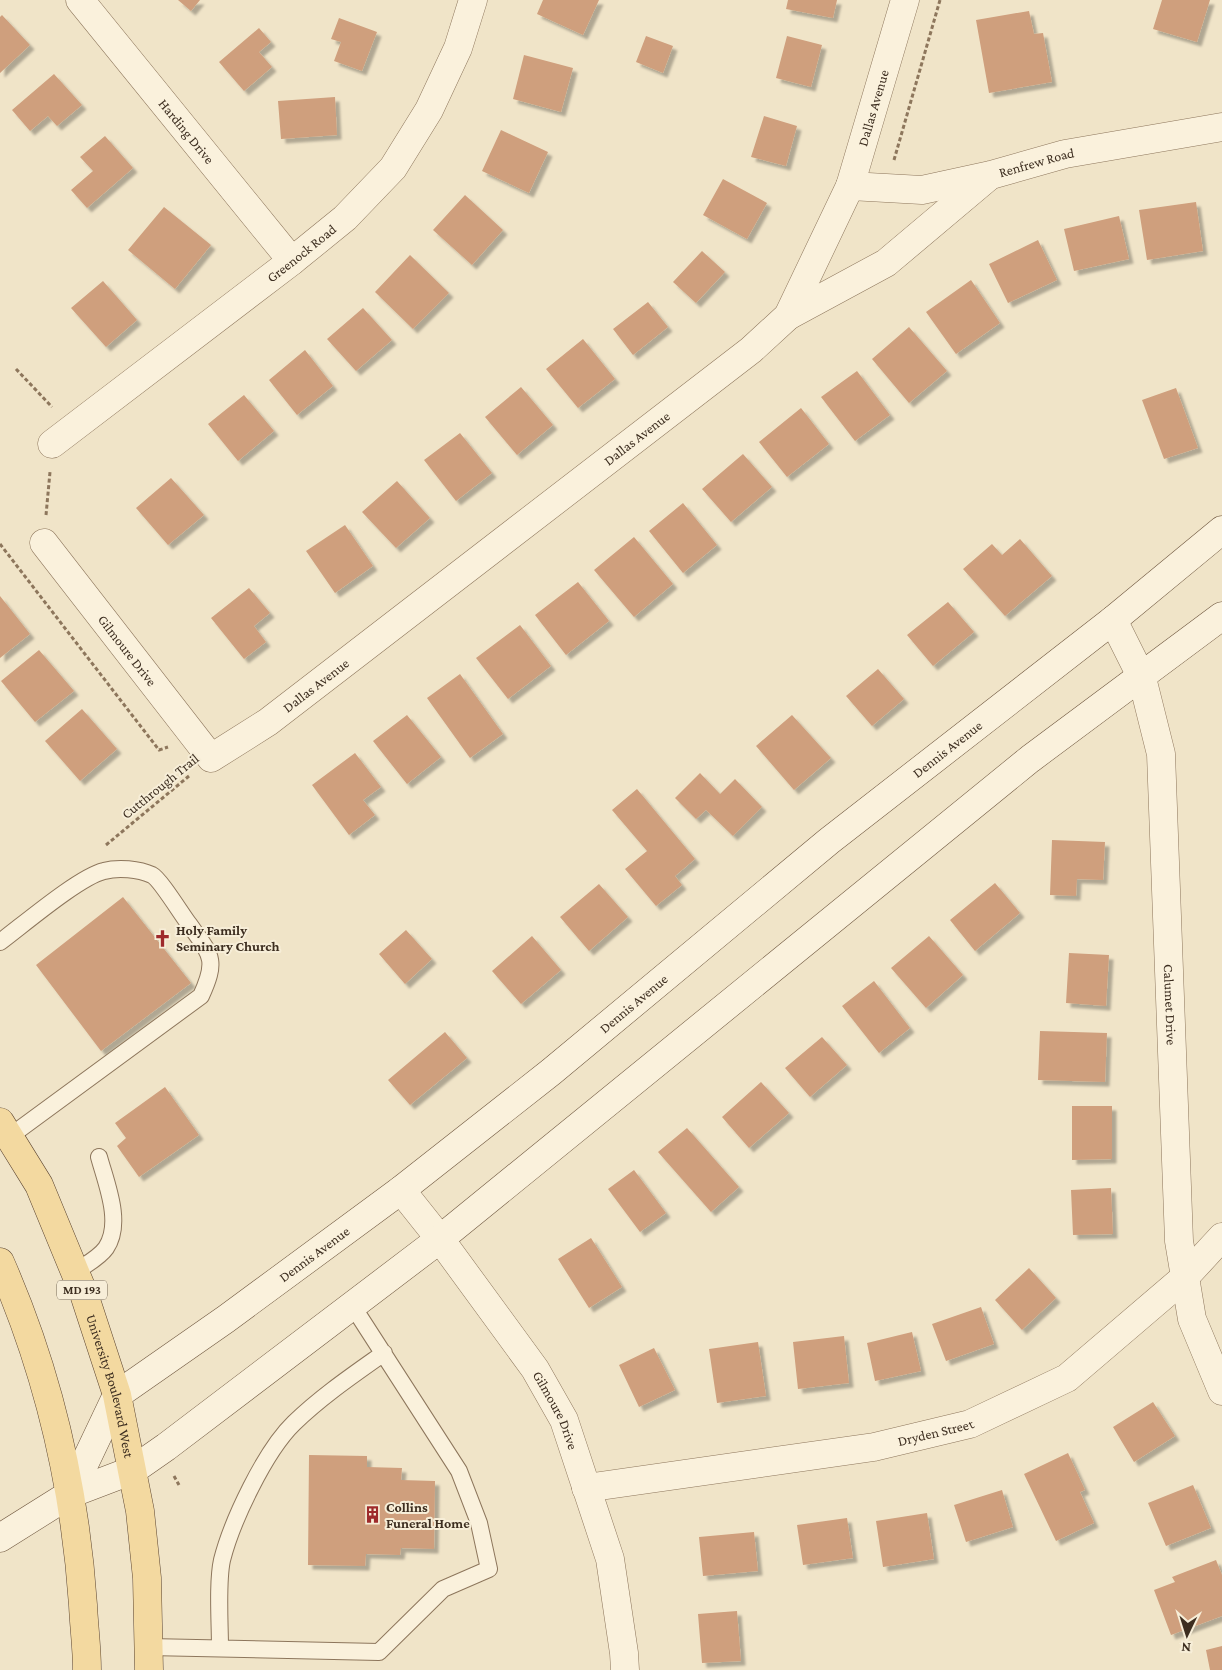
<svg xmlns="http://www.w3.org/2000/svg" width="1222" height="1670" font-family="'Crimson Pro',serif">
<defs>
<filter id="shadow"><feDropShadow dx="4.5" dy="4.5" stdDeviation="1" flood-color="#0004"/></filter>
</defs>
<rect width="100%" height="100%" fill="#f0e4c8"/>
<path fill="#cf9f7d" filter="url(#shadow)" d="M 178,0 L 200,0 L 191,11 Z
M 543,0 L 599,0 L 583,35 L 537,14 Z
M 788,0 L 837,0 L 833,18 L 786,9 Z
M 1162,0 L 1210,0 L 1197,42 L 1153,29 Z
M 1029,11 L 1034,34 L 1043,33 L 1052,82 L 989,93 L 976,20 Z
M 2,15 L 30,45 L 0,73 L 0,17 Z
M 339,18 L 377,32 L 362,71 L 334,61 L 341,42 L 331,39 Z
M 259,28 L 271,42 L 259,52 L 272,67 L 244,91 L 219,62 Z
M 646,36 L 673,46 L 663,73 L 636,62 Z
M 787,36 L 822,45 L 811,87 L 776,78 Z
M 524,55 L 573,68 L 561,112 L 513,99 Z
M 54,74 L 82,105 L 57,126 L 48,116 L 30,131 L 12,110 Z
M 335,97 L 337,135 L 281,139 L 278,101 Z
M 764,116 L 797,126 L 786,166 L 751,157 Z
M 501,130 L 548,152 L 529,193 L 482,171 Z
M 105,136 L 133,168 L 87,208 L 71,190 L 93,171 L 80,157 Z
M 723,179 L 767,203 L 747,239 L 703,215 Z
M 465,195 L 503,230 L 472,265 L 433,230 Z
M 1196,202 L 1203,251 L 1147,260 L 1139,210 Z
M 164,207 L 211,245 L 175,289 L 128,250 Z
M 1119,216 L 1129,259 L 1074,271 L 1064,229 Z
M 1038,240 L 1057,280 L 1008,303 L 989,264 Z
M 702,251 L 725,272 L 696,303 L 673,282 Z
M 410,255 L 449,293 L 413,329 L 375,292 Z
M 971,280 L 1000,323 L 956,354 L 926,312 Z
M 103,281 L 137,320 L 106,347 L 71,308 Z
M 648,302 L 668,327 L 633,355 L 613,329 Z
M 363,308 L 392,340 L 356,371 L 327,339 Z
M 909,327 L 947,371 L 909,403 L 872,359 Z
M 583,339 L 615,379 L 578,408 L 546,369 Z
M 305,350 L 333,386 L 297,415 L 269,380 Z
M 857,371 L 890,415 L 855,441 L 821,397 Z
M 521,387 L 553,425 L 517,455 L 485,417 Z
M 1176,388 L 1198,448 L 1164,459 L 1142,400 Z
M 244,395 L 274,431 L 238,461 L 208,424 Z
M 801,408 L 829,444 L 787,477 L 759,442 Z
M 460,433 L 492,473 L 456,501 L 424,460 Z
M 743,454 L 772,487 L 731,522 L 702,489 Z
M 171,478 L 204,515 L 168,545 L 136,508 Z
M 397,481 L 430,518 L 396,548 L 362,512 Z
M 683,503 L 717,545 L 683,573 L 649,531 Z
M 345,525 L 373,566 L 335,593 L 306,551 Z
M 634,537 L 673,584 L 634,617 L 594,570 Z
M 1020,539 L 1052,576 L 1005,616 L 963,569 L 992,544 L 1002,555 Z
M 578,582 L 609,621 L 566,655 L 535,615 Z
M 249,588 L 270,613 L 254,626 L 266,642 L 244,659 L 211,618 Z
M 0,596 L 30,634 L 0,658 Z
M 948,602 L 974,632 L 933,666 L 907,635 Z
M 520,625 L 551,666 L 508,699 L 476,658 Z
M 39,650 L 74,691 L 35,722 L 1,681 Z
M 878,669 L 904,699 L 872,726 L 846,696 Z
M 460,674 L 503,734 L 470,758 L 427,698 Z
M 82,709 L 117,749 L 80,781 L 45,741 Z
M 407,715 L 441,757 L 407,784 L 373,741 Z
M 792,715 L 831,758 L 794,790 L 756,746 Z
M 355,753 L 381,787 L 363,800 L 375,815 L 349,835 L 312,785 Z
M 700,773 L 720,794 L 735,779 L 762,807 L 733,836 L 706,810 L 696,819 L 675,798 Z
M 637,789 L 695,859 L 675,876 L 682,885 L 656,906 L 625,869 L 647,851 L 612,810 Z
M 1052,840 L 1105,842 L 1103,880 L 1077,879 L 1076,896 L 1050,895 Z
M 995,883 L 1020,913 L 975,951 L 950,920 Z
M 599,884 L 628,917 L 589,951 L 560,917 Z
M 123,897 L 191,983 L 101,1051 L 36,965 Z
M 406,930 L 432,959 L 405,984 L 379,954 Z
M 532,936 L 561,970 L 521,1004 L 492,971 Z
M 929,936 L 963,975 L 926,1008 L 891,968 Z
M 1069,953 L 1109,955 L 1106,1006 L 1066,1003 Z
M 874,981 L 910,1028 L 879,1053 L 842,1006 Z
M 1040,1031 L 1107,1033 L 1105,1082 L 1038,1080 Z
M 445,1032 L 467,1058 L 410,1105 L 388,1080 Z
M 822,1037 L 847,1065 L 810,1097 L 785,1068 Z
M 761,1082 L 789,1113 L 749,1148 L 722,1117 Z
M 165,1087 L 199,1135 L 139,1177 L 117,1146 L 126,1138 L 115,1123 Z
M 1072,1106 L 1112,1106 L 1112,1159 L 1072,1160 Z
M 687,1128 L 739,1187 L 711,1212 L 658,1152 Z
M 634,1170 L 666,1213 L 640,1232 L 608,1189 Z
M 1111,1188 L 1113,1234 L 1073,1235 L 1071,1190 Z
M 591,1238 L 622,1287 L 589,1308 L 558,1259 Z
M 1029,1268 L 1056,1298 L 1022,1330 L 995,1300 Z
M 981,1307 L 994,1344 L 946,1361 L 932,1324 Z
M 912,1332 L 921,1371 L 875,1381 L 867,1343 Z
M 844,1336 L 849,1383 L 798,1389 L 793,1342 Z
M 758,1342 L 766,1396 L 717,1403 L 709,1349 Z
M 654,1348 L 675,1390 L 639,1407 L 619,1365 Z
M 1153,1402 L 1175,1436 L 1134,1462 L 1113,1427 Z
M 1068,1453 L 1085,1490 L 1080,1492 L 1094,1523 L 1056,1541 L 1024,1474 Z
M 309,1455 L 367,1456 L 367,1467 L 402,1468 L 401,1480 L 435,1481 L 434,1549 L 401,1548 L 400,1555 L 366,1554 L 365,1566 L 308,1565 Z
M 1193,1485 L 1211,1528 L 1166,1546 L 1148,1503 Z
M 1002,1490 L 1013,1527 L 966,1542 L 954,1505 Z
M 927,1513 L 934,1559 L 883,1567 L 876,1521 Z
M 847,1518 L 853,1558 L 803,1565 L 797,1525 Z
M 754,1532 L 758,1571 L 703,1576 L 699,1537 Z
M 1216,1560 L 1222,1575 L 1222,1616 L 1171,1635 L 1154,1590 L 1175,1582 L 1172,1577 Z
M 737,1611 L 741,1661 L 702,1663 L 698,1614 Z
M 1222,1646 L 1222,1670 L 1210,1670 L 1206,1650 Z"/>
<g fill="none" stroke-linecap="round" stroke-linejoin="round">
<defs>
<path id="lane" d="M 0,942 C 23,925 79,877 104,871 C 118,867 139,869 152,875 C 160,879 182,915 189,924 C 211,955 218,959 201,996 L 9,1137
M 75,1272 C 85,1265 99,1258 106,1248 C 123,1223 106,1183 99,1157
M 149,1647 L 379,1652 L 443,1589 L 489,1569 L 479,1523 L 459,1471 L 352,1305
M 220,1648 C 220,1623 217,1583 222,1560 C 232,1521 265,1451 294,1423 C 322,1396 353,1375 384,1353"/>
<g id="street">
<path id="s1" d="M 80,0 L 292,261"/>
<path id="s2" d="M 850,186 L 922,190 L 991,175 L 1065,154 L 1222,127"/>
<path d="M 788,316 L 886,263 L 987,178"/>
<path id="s3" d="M 52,444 L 292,261 L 345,218 L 393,168 L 429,110 L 458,48 L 473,0"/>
<path id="s4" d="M 44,543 L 211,758 L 268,722 L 751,350 L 788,316 L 850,186 L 905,0"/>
<path id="s5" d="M 1113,620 L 1142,678 L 1161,754 L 1179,1241 L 1192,1319 L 1222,1391"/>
<path id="s6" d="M 401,1190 L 440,1239 L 535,1369 L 564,1420 L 610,1559 L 624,1653 L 625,1670"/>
<path id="s7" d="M 586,1488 L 874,1447 L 970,1424 L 1067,1378 L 1184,1278 L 1222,1237"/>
</g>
<g id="secondary">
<path id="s8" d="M 70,1494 L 117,1395 L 226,1319 L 401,1190 L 551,1072 L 829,841 L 1113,620 L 1222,530"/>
<path d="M 0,1538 L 70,1494 L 133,1470 L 166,1447 L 440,1239 L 1030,759 L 1222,616"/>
</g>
<g id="primary">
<path id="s9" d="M 0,1122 L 39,1185 L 84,1294 L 117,1395 L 140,1511 L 147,1578 L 149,1670"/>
<path d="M 0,1262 C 48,1371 75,1487 83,1605 C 84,1627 87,1648 87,1670"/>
</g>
</defs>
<use href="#lane" stroke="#8d765c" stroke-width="18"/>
<use href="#street" stroke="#8d765c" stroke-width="29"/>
<use href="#secondary" stroke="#6f573f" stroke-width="29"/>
<use href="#primary" stroke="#5b4430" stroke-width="29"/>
<path stroke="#8d765c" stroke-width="3" stroke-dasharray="4 2.5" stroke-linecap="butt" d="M 894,160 L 940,0
M 16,369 L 52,407
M 46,515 L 50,472
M 0,544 L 159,750 L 168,747
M 106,845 L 189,776
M 174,1476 L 179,1485"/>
<use href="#lane" stroke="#faf1dc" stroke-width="16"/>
<use href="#street" stroke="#faf1dc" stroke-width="28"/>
<use href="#secondary" stroke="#faf1dc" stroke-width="28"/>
<use href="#primary" stroke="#f3d9a0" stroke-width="28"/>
</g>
<defs>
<symbol id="church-bare" viewBox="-9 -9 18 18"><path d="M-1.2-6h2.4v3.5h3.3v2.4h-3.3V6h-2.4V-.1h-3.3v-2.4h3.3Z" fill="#9e2a2b" stroke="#f7eed8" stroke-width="2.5" paint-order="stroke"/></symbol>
<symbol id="building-bare" viewBox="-9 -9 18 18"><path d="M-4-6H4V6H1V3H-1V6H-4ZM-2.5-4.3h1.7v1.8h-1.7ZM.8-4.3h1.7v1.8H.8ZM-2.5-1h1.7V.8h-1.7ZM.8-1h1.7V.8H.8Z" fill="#9e2a2b" stroke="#f7eed8" stroke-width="2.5" paint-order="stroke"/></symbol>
</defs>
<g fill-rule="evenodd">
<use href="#church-bare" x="150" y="926" width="25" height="25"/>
<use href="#building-bare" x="360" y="1502" width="25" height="25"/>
</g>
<g text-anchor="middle" stroke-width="4" stroke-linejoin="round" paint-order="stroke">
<rect fill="#f7eed8" stroke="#756857" stroke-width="1" x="57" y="1280.5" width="50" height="19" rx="4"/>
<g font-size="12" font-weight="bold" fill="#3d2e20">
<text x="82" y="1294">MD 193</text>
</g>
<g font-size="14" fill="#3d2e20" stroke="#f7eed8">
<text dy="5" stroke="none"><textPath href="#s4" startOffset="1225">Dallas Avenue</textPath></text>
<text dy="5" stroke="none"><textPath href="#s1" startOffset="169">Harding Drive</textPath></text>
<text dy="5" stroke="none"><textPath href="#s2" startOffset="190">Renfrew Road</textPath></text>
<text dy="5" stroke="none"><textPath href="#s3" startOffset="314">Greenock Road</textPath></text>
<text dy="5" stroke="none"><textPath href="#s4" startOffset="805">Dallas Avenue</textPath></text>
<text dy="5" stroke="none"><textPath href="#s4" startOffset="136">Gilmoure Drive</textPath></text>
<text dy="5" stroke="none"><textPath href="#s4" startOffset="400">Dallas Avenue</textPath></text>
<text dy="5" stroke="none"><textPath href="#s8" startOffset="1162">Dennis Avenue</textPath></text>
<text transform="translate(160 786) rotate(-39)" y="5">Cutthrough Trail</text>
<text dy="5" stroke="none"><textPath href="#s8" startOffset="758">Dennis Avenue</textPath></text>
<text dy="5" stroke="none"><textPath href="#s5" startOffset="394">Calumet Drive</textPath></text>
<text dy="5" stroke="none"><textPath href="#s8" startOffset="352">Dennis Avenue</textPath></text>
<text dy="5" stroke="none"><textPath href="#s9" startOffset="288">University Boulevard West</textPath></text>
<text dy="5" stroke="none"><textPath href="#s6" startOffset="270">Gilmoure Drive</textPath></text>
<text dy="5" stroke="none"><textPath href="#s7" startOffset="354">Dryden Street</textPath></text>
</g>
<g font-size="14" font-weight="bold" fill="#3d2e20" stroke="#f7eed8" text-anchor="start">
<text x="176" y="935">Holy Family<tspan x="176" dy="16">Seminary Church</tspan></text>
<text x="386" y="1512">Collins<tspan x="386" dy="16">Funeral Home</tspan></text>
</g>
</g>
<g transform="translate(1187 1635) rotate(184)" stroke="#f7eed8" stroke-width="4" paint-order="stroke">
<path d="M0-4L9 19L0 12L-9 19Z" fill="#3d2e20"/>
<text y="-8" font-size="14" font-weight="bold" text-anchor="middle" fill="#3d2e20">N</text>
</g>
</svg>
